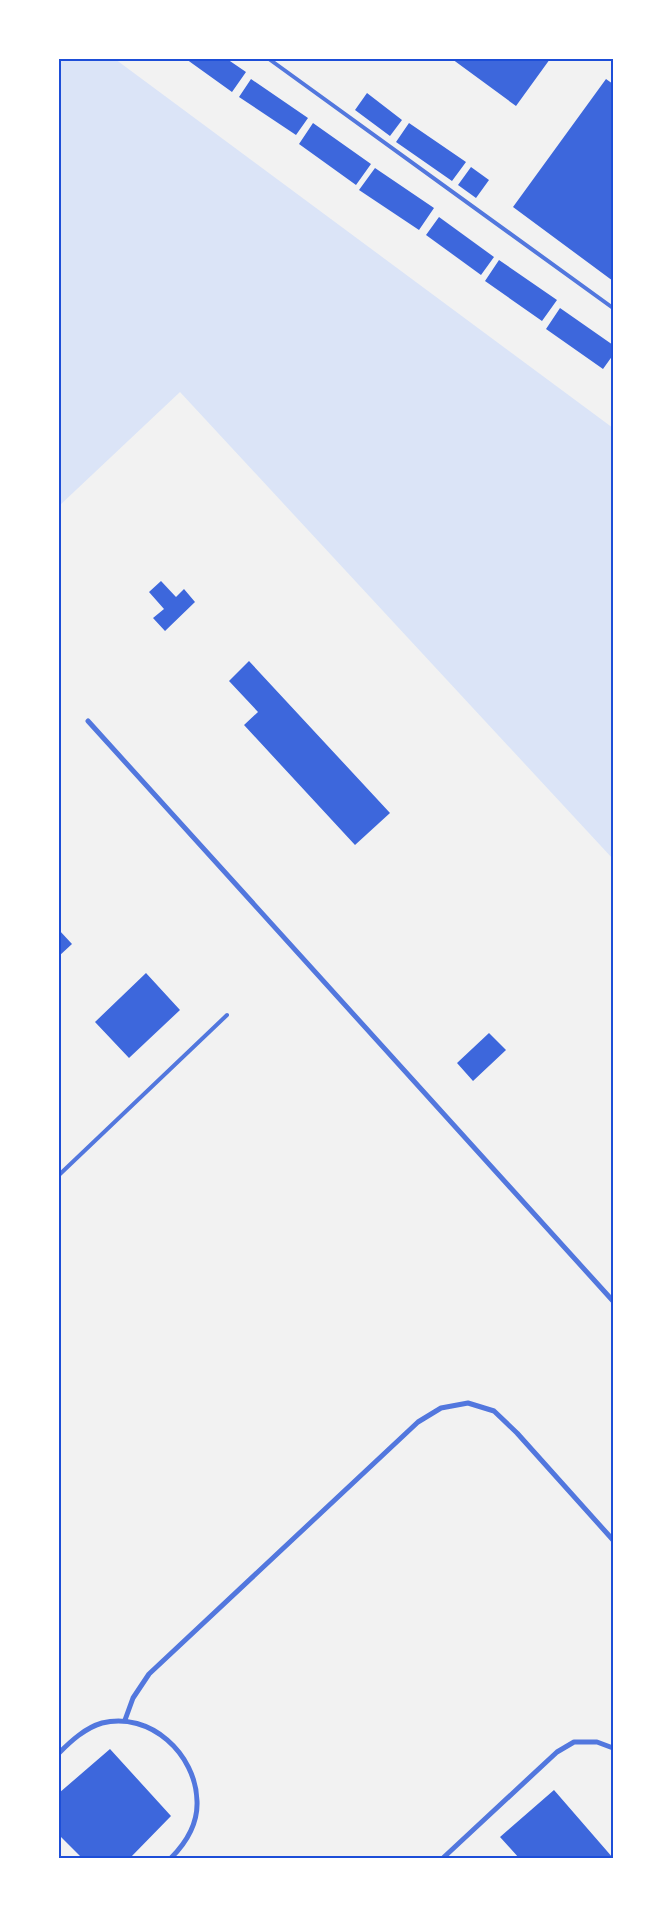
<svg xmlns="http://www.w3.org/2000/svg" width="672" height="1917" font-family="Montserrat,sans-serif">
<rect width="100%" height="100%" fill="#f2f2f2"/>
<path fill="#dbe4f7" d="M 59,59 L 115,59 L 613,428 L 613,859 L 180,392 L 59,506 Z"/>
<path fill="#3d67dc" d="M 186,59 L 227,59 L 246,72 L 232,92 Z
M 452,59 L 550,59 L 516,106 Z
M 251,79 L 308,118 L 296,135 L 239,97 Z
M 606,79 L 613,84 L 613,281 L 513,207 Z
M 367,93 L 402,120 L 390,136 L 355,110 Z
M 313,123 L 371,164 L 356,185 L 299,144 Z
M 409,123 L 466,162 L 452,181 L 396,142 Z
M 471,167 L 489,180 L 476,198 L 458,185 Z
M 375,168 L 434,208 L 419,230 L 359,190 Z
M 439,217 L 494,257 L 481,275 L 426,235 Z
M 499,260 L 557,300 L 542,321 L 485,281 Z
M 560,308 L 613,345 L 613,355 L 603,369 L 546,329 Z
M 161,581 L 176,597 L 184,589 L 195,602 L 165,631 L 153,618 L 164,609 L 149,592 Z
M 249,661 L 390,813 L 355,845 L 244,725 L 258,712 L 229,681 Z
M 59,930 L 72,944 L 59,956 Z
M 146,973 L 180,1010 L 129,1058 L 95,1022 Z
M 489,1033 L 506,1050 L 473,1081 L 457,1063 Z
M 110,1749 L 171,1816 L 130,1858 L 82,1858 L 59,1835 L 59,1793 Z
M 554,1790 L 613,1858 L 519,1858 L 500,1837 Z"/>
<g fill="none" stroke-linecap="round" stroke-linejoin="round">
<path stroke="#5277de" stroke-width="4" d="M 269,59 L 613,308
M 59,1175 L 227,1015"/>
<path stroke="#5277de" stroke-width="5" d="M 88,721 L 613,1301
M 125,1720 L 133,1698 L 149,1674 L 418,1422 L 441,1408 L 468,1403 L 494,1411 L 517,1433 L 613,1540
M 59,1753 C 71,1741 85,1728 102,1723 C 150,1711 196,1754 197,1801 C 198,1823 186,1843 171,1858
M 443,1858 L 557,1752 L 574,1742 L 597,1742 L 613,1748"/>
</g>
<rect width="672" height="1917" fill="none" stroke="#ffffff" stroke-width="120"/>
<rect x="60" y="60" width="552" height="1797" fill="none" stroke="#1d4ed8" stroke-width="2"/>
</svg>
